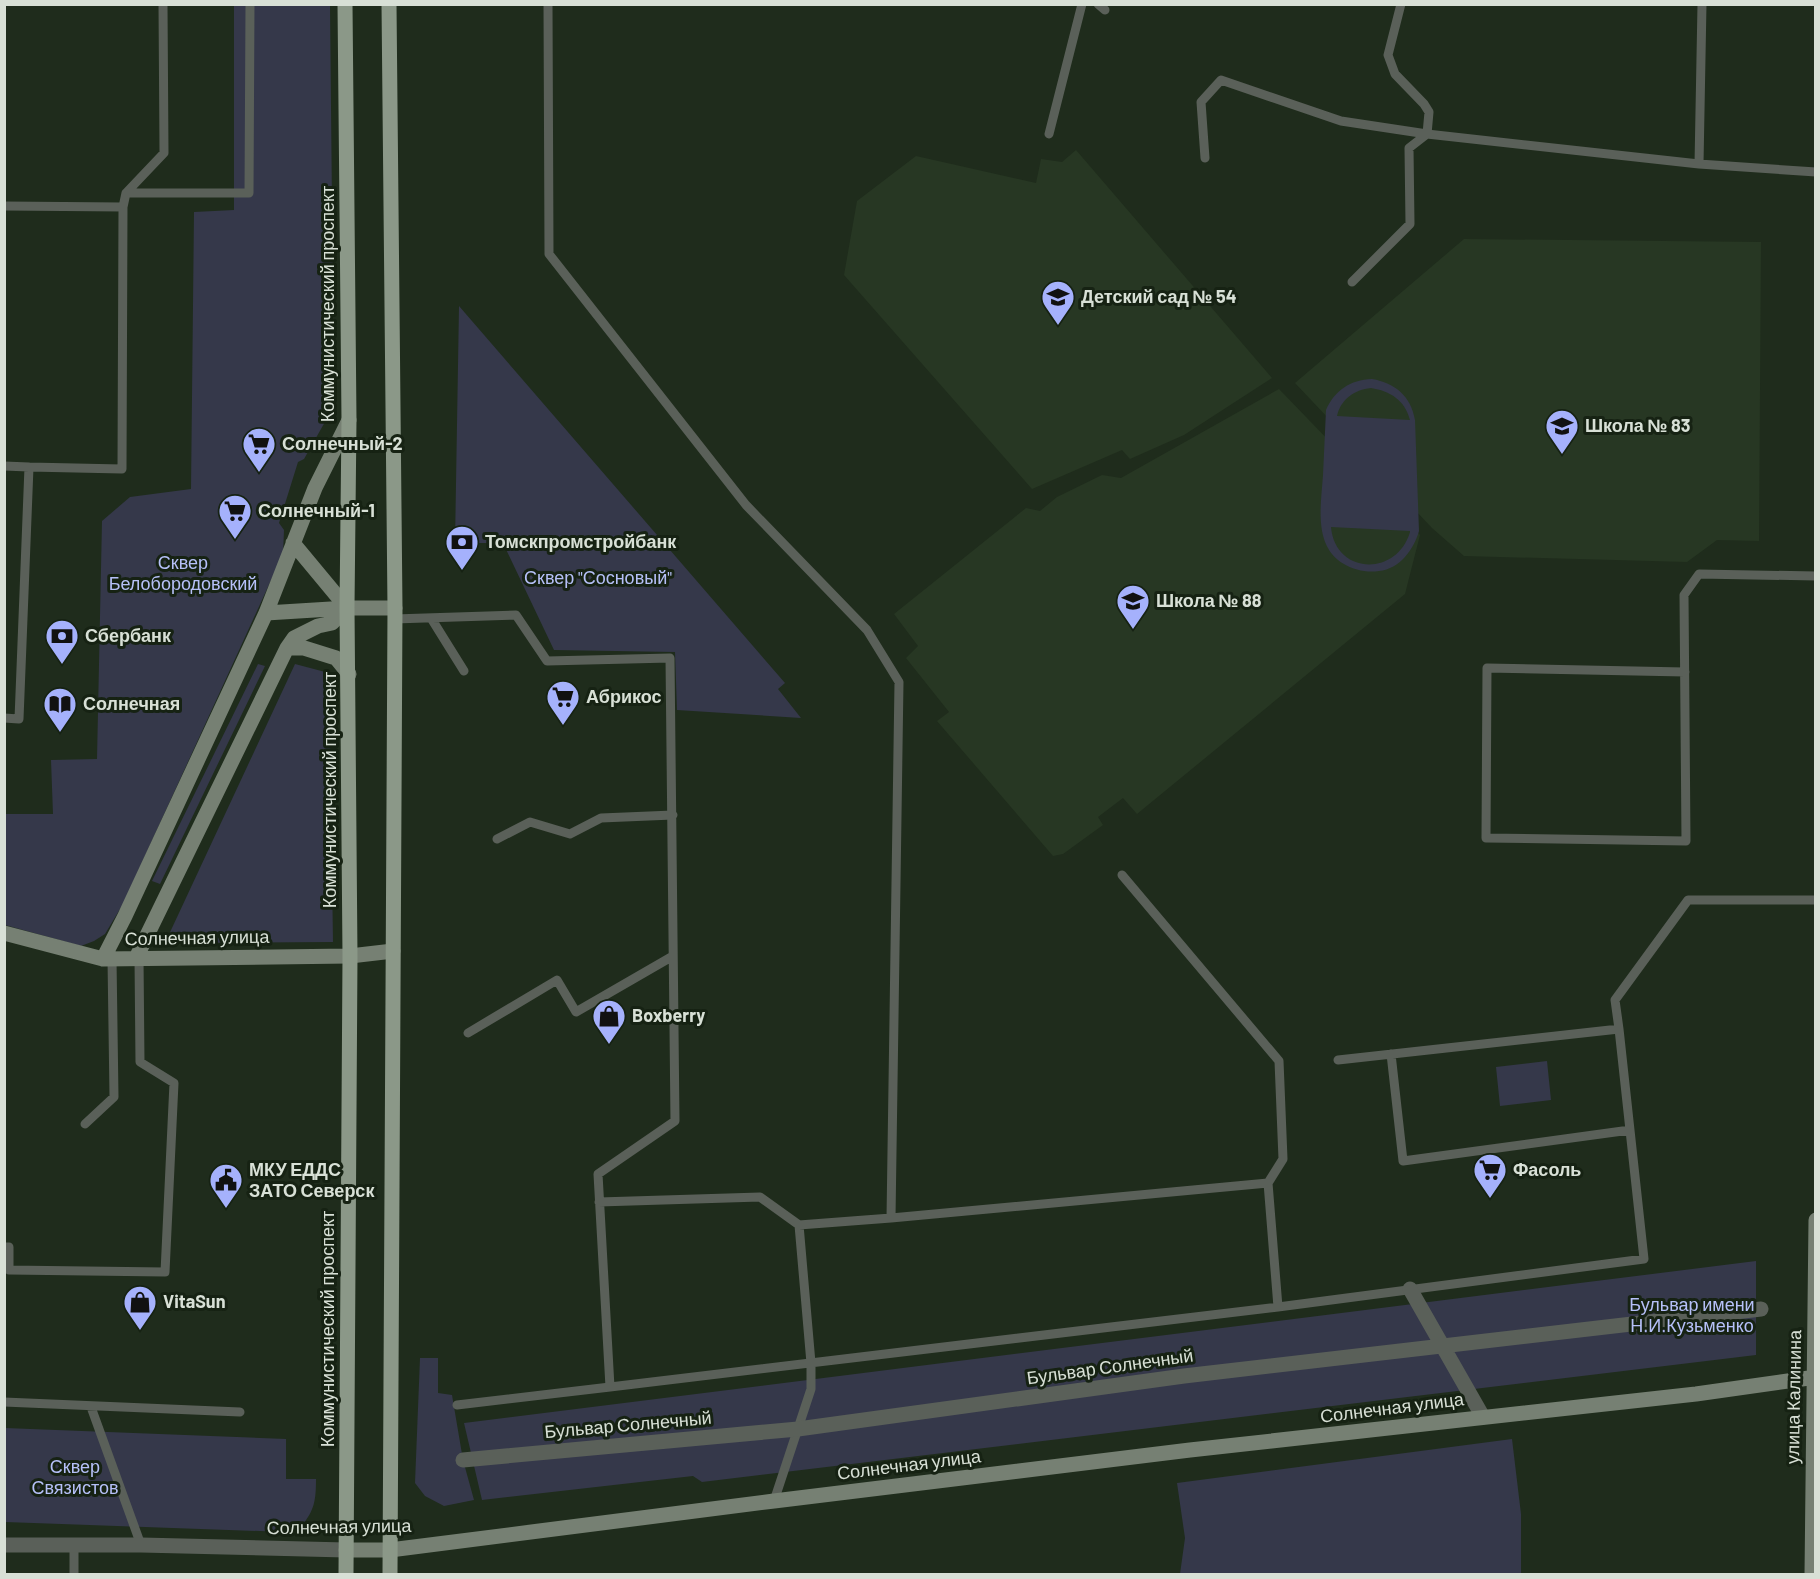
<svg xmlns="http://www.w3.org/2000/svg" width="1820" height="1579" font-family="Barlow,sans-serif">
<rect width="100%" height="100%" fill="#1f2c1c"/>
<path fill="#273723" d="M 1076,150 L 1272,378 L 1184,435 L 1130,459 L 1122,450 L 1032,489 L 844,275 L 857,201 L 916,156 L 1036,183 L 1041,159 L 1062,162 Z
M 1464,239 L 1761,242 L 1759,541 L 1717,540 L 1687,562 L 1464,556 L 1432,528 L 1295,383 Z
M 1279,389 L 1420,535 L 1405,594 L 1137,814 L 1123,798 L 1098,817 L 1103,825 L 1063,854 L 1053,856 L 937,721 L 949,712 L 906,658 L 918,646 L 894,614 L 1026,508 L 1040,511 L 1057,497 L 1102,475 L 1121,478 Z"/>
<path fill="#35384a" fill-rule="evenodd" d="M 234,5 L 330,5 L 334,406 L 304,459 L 298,462 L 279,523 L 284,530 L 283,554 L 123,904 L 105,934 L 94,941 L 81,946 L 5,925 L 4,814 L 53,814 L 51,760 L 97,759 L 102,521 L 130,497 L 191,489 L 194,212 L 234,210 Z
M 459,306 L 785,683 L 778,689 L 801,718 L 677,710 L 675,652 L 554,650 L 503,543 L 455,543 Z
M 1372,379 C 1395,383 1411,396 1415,420 L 1419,531 C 1414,549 1400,569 1379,571 C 1367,573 1354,570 1344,564 C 1313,546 1321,505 1323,475 C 1324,453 1325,432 1326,410 C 1335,390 1350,380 1372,379 ZM 1371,388 C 1390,391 1405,400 1410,420 L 1337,416 C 1341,399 1354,390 1371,388 ZM 1331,527 L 1410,531 L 1410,532 C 1397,577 1335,575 1331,527 Z
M 258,664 L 265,666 L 160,884 L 152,881 Z
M 295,664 L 329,673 L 333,942 L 165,943 Z
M 1547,1061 L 1551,1100 L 1500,1106 L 1496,1067 Z
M 1756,1261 L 1756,1355 L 702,1482 L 693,1476 L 482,1500 L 464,1423 Z
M 420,1358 L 438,1358 L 438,1393 L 452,1395 L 463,1460 L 474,1500 L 444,1506 L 425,1496 L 415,1483 Z
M 5,1428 L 286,1439 L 286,1479 L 316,1479 C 316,1502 314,1512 299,1529 L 286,1532 L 5,1522 Z
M 1512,1439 L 1521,1514 L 1521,1574 L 1180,1574 L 1185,1538 L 1177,1483 Z"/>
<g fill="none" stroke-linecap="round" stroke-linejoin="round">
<path stroke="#5a6059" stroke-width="9" d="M 548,4 L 549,254 L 746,505 L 867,630 L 899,682 L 891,1218 L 799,1225 L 811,1363 L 811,1389 L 774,1501
M 1098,4 L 1105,10
M 1049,134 L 1082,4
M 1205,158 L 1201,102 L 1221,80 L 1341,121 L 1427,134 L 1429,112 L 1424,104 L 1395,74 L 1388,55 L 1401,4
M 1699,164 L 1702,4
M 126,193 L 249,193 L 250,4
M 4,206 L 123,207
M 1352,282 L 1410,224 L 1409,148 L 1427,134 L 1699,164 L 1816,172
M 4,466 L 29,467
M 431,618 L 464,671
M 394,619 L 516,615 L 547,661 L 670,658 L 675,1121 L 598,1174 L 610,1387 L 1278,1307 L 1644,1259 L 1619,1029 L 1338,1060
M 1685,672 L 1487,668 L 1486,838 L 1686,841 L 1684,595 L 1699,574 L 1816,576
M 4,718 L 19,719 L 29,467 L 122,469 L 123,207 L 126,193 L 164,153 L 163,4
M 497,839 L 530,822 L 570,834 L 601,818 L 673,815
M 1122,875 L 1279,1061 L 1283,1159 L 1268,1183 L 1278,1307
M 1619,1029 L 1615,1000 L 1688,900 L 1816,900
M 468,1033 L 557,980 L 576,1012 L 673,956
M 1391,1054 L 1403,1161 L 1630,1130
M 85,1124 L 114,1097 L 112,959
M 599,1202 L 760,1197 L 799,1225
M 891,1218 L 1268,1183
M 4,1247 L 9,1247 L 9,1270 L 165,1272 L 174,1083 L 140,1062 L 139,958
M 4,1402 L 240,1412
M 457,1405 L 610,1387
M 91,1407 L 141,1545
M 74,1546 L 74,1574"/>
<path stroke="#5a6059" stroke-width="15" d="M 1410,1289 L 1483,1417
M 463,1460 L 798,1429 L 1184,1376 L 1761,1309
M 4,1545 L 141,1545 L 346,1550"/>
<path stroke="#768073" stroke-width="15" d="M 293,543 L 347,608
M 266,613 L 347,608 L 395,608
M 287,648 L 304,648 L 336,658 L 349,674
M 4,933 L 103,959 L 350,956 L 393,951
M 136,958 L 287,648 L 294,638 L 318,626 L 332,623 L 347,608
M 103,959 L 125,916 L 266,613 L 315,488 L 349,420
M 346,1550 L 390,1550 L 774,1501 L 1190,1450 L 1696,1394 L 1816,1377
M 1812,1574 L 1816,1220"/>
<path stroke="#8b9888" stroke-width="15" d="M 345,4 L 349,420 L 347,608 L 350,956 L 346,1574
M 389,4 L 395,608 L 390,1574"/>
</g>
<defs>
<symbol id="school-pin" viewBox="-11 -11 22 30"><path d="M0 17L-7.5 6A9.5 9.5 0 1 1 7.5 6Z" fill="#a5b1fc" stroke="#162213"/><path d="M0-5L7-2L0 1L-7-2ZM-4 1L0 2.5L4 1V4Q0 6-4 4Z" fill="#111"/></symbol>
<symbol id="supermarket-pin" viewBox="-11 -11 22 30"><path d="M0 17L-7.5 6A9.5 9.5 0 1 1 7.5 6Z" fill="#a5b1fc" stroke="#162213"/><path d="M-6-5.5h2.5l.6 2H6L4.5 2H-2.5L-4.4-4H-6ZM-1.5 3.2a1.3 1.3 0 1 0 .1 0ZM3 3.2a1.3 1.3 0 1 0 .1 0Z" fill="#111"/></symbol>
<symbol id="bank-pin" viewBox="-11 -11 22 30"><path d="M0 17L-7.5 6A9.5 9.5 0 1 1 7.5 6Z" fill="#a5b1fc" stroke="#162213"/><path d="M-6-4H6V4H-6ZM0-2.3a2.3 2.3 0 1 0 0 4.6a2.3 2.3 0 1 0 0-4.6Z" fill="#111"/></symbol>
<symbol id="library-pin" viewBox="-11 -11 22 30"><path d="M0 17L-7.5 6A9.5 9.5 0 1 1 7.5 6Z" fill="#a5b1fc" stroke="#162213"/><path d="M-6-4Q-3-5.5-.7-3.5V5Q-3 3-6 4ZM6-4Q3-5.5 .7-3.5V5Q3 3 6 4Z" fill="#111"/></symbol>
<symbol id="shop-pin" viewBox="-11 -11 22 30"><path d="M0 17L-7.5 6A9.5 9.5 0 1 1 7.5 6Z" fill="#a5b1fc" stroke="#162213"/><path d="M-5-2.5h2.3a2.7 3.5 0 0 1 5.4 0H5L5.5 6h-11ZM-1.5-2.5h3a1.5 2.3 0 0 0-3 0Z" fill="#111"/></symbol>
<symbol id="civic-pin" viewBox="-11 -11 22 30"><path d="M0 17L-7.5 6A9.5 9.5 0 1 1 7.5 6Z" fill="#a5b1fc" stroke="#162213"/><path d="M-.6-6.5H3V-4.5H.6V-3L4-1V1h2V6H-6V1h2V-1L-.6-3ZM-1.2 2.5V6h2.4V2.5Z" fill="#111"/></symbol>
</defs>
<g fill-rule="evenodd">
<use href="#school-pin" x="1039" y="278" width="38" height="52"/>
<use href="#school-pin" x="1543" y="407" width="38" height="52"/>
<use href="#supermarket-pin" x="240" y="425" width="38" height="52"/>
<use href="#supermarket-pin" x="216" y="492" width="38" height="52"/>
<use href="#bank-pin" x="443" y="523" width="38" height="52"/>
<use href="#school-pin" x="1114" y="582" width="38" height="52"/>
<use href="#bank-pin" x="43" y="617" width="38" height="52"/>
<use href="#supermarket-pin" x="544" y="678" width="38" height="52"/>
<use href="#library-pin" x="41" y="685" width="38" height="52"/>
<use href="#shop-pin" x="590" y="997" width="38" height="52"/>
<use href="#supermarket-pin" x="1471" y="1151" width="38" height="52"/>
<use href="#civic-pin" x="207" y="1161" width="38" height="52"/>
<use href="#shop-pin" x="121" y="1283" width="38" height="52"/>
</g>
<g text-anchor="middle" stroke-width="6" stroke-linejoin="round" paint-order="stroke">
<g font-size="18" font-weight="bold" fill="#d8e0d6" stroke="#162213" text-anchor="start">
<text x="1081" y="303">Детский сад № 54</text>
<text x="1585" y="432">Школа № 83</text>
<text x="282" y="450">Солнечный-2</text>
<text x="258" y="517">Солнечный-1</text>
<text x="485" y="548">Томскпромстройбанк</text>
<text x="1156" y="607">Школа № 88</text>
<text x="85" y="642">Сбербанк</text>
<text x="586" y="703">Абрикос</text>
<text x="83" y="710">Солнечная</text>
<text x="632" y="1022">Boxberry</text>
<text x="249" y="1176">МКУ ЕДДС<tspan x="249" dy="21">ЗАТО Северск</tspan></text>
<text x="1513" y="1176">Фасоль</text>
<text x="163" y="1308">VitaSun</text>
</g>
<g font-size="18" fill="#d8e0d6" stroke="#162213">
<text transform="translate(328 304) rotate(-90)" y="6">Коммунистический проспект</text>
<text transform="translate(330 790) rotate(-90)" y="6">Коммунистический проспект</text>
<text transform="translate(197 938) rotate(-1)" y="6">Солнечная улица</text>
<text transform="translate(328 1329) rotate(-90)" y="6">Коммунистический проспект</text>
<text transform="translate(1110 1367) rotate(-8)" y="6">Бульвар Солнечный</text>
<text transform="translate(1794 1397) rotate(-89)" y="6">улица Калинина</text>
<text transform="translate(1392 1408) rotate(-7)" y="6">Солнечная улица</text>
<text transform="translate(628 1425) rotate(-5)" y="6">Бульвар Солнечный</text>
<text transform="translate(909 1465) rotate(-7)" y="6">Солнечная улица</text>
<text transform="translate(339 1527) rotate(-1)" y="6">Солнечная улица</text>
</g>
<g font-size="18" fill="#b6c0f8" stroke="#162213">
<text x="183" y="569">Сквер<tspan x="183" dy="21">Белобородовский</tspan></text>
<text x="598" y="584">Сквер "Сосновый"</text>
<text x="1692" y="1311">Бульвар имени<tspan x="1692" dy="21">Н.И.Кузьменко</tspan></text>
<text x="75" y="1473">Сквер<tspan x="75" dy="21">Связистов</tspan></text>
</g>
</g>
<rect width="1820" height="1579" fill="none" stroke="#d8e0d6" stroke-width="12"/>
</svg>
